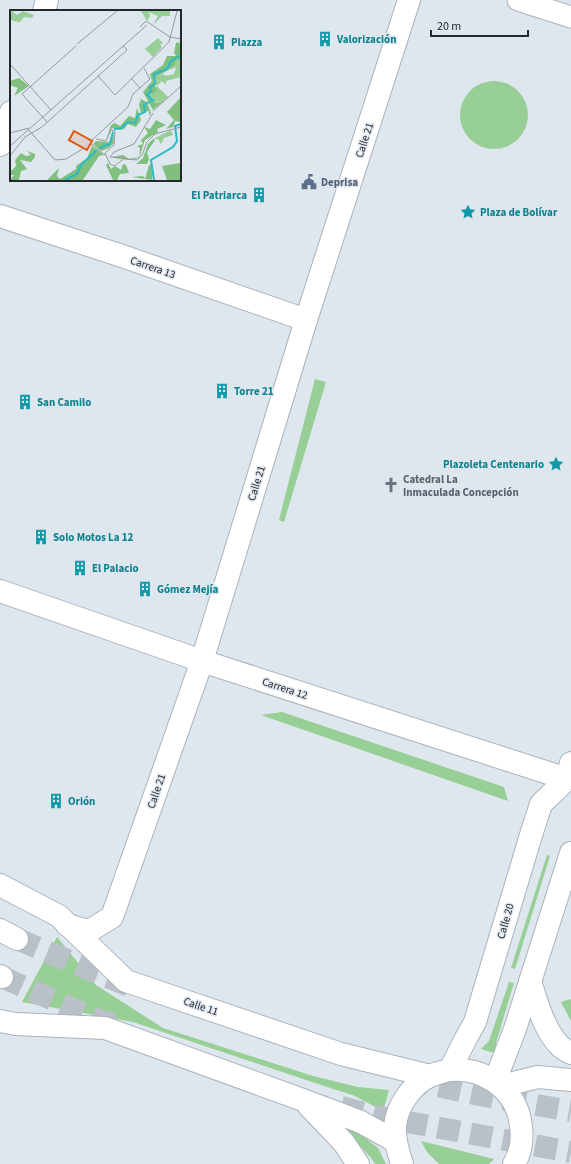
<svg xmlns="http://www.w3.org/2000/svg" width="571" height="1164" font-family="'Source Sans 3',sans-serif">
<rect width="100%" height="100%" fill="#dee6ee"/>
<path fill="#98cf96" d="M460 115a34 34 0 1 1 68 0a34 34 0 1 1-68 0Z
M 315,379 L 326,382 L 284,522 L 279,520 Z
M 282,712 L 504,787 L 508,801 L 261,715 Z
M 547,855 L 550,856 L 515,969 L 511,968 Z
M 57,937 L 96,985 L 163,1028 L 313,1076 L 358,1087 L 389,1090 L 383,1111 L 355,1096 L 312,1082 L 133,1022 L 22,1002 Z
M 509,982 L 514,983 L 496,1043 L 497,1054 L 481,1049 L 489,1041 Z
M 571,999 L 571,1021 L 561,1002 Z
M 341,1125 L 364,1137 L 378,1148 L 386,1164 L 375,1164 L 371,1158 Z
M 421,1141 L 494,1159 L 489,1164 L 439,1164 L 427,1152 Z"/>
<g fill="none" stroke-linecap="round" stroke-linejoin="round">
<path stroke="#b9c0c7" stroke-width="22" stroke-dasharray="22 11" stroke-linecap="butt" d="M 17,939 L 134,988
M 2,977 L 91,1017 L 117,1026
M 407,1079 L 479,1095 L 571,1111
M 341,1107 L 375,1116 L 571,1152"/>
<defs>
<path id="pedestrian" d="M 518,0 L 571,17"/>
<path id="minor" d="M 44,11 L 47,0
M 0,145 L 11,112
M 0,216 L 125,257 L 306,320
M 0,591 L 202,661 L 112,917 L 89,931 L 67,925"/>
<path id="tertiary" d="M 409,0 L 306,320 L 202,661 L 567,779
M 450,1070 L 465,1040 L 475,1022 L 531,835 L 541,804 L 567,779 L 571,763
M 495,1081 L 515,1029 L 571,853"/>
<path id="primary" d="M 0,885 L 59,916 L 126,981 L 341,1054 L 430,1076
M 0,930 L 17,939
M 0,976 L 2,977
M 530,981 C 537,1003 544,1030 560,1046 C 563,1049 567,1051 571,1053
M 0,1021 L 16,1024 L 105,1028 L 303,1100 L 361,1122 L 395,1141
M 501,1086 L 538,1077 L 571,1080
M 308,1105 L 344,1143 L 358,1164
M 402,1164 C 398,1152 394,1139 395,1126 C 397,1106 412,1084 430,1076 C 434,1074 438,1073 442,1072 C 445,1071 448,1070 451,1070 C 482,1067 514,1088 520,1120 C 523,1134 522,1151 514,1164"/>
</defs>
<use href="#pedestrian" stroke="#abb3bb" stroke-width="23"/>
<use href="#minor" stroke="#abb3bb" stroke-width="24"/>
<use href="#tertiary" stroke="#abb3bb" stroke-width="24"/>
<use href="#primary" stroke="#abb3bb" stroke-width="24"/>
<use href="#pedestrian" stroke="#fff" stroke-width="21"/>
<use href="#minor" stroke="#fff" stroke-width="22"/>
<use href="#tertiary" stroke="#fff" stroke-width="22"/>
<use href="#primary" stroke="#fff" stroke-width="22"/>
</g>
<defs>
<symbol id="building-bare" viewBox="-9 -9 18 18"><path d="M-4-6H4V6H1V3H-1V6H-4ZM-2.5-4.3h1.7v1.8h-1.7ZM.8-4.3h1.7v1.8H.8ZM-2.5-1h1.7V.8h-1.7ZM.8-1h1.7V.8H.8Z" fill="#0f9aa8" stroke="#dee6ee" stroke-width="2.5" paint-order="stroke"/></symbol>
<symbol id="civic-bare" viewBox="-9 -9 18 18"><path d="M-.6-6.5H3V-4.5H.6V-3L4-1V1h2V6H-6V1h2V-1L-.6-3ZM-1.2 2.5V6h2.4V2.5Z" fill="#5c6f8a" stroke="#dee6ee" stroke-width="2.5" paint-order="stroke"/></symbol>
<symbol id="sight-bare" viewBox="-9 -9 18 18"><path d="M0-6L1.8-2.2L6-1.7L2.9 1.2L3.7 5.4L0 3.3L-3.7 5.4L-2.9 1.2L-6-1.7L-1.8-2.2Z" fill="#0f9aa8" stroke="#dee6ee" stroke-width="2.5" paint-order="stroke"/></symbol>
<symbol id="church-bare" viewBox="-9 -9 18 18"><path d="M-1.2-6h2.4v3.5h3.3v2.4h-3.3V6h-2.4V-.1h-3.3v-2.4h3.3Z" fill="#6b7280" stroke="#dee6ee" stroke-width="2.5" paint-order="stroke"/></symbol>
</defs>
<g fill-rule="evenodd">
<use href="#building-bare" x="314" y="28" width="22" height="22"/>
<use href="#building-bare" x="208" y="31" width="22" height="22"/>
<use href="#civic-bare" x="298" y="171" width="22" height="22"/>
<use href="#building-bare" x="248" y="184" width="22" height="22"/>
<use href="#sight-bare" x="457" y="201" width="22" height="22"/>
<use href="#building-bare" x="211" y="380" width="22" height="22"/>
<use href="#building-bare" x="14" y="391" width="22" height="22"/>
<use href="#sight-bare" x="545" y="453" width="22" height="22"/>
<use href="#church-bare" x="380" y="474" width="22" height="22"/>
<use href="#building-bare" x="30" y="526" width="22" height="22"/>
<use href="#building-bare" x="69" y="557" width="22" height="22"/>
<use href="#building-bare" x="134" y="578" width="22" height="22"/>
<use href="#building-bare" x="45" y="790" width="22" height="22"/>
</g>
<g text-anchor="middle" stroke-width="3" stroke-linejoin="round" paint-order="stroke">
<g font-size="11" font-weight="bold" fill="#0d838f" stroke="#dee6ee" text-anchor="start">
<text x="337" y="43">Valorización</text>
<text x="231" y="46">Plazza</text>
<text x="247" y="199" text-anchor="end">El Patriarca</text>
<text x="480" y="216">Plaza de Bolívar</text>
<text x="234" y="395">Torre 21</text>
<text x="37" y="406">San Camilo</text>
<text x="544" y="468" text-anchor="end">Plazoleta Centenario</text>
<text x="53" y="541">Solo Motos La 12</text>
<text x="92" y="572">El Palacio</text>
<text x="157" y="593">Gómez Mejía</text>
<text x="68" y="805">Orión</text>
</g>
<g font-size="11" fill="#25282b" stroke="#dee6ee">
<text transform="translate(364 140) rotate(-72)" y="4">Calle 21</text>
<text transform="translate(153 267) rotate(19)" y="4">Carrera 13</text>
<text transform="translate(256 483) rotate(-73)" y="4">Calle 21</text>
<text transform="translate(285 688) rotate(18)" y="4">Carrera 12</text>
<text transform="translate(156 791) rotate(-71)" y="4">Calle 21</text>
<text transform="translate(505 921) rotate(-74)" y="4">Calle 20</text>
<text transform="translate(201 1006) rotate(19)" y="4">Calle 11</text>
</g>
<g font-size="11" font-weight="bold" fill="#4e5e75" stroke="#dee6ee" text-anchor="start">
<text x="321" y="186">Deprisa</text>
</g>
<g font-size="11" font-weight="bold" fill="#5b616d" stroke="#dee6ee" text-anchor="start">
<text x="403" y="483">Catedral La<tspan x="403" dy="13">Inmaculada Concepción</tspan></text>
</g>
</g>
<g transform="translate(10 10)">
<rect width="171" height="171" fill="#dee6ee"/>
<path d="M 2,1 L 7,5 L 13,1 L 24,5 L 22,8 L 14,7 L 10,12 L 3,11 L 0,8 ZM 131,1 L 160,1 L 160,6 L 152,6 L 143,15 L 148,6 L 139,2 L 140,6 L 137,11 ZM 148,28 L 153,33 L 150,35 L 152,37 L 143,47 L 135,39 ZM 171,50 L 171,67 L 156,71 L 156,75 L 152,71 L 147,76 L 158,87 L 146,98 L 149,91 L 145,93 L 139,85 L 147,76 L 143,69 L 153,64 L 156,66 L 164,64 L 166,58 L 158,60 L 165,57 L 166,51 ZM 161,120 L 163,125 L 154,128 L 151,134 L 148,129 L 143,129 Z" fill="#98cf96"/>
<path d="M 168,32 L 171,35 L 171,50 L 166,51 L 165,56 L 143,69 L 147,81 L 139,85 L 145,93 L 151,92 L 143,100 L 133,82 L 142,71 L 140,64 L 153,55 L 157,46 L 166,46 L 164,43 L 166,33 ZM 9,68 L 19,76 L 4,86 L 8,78 L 0,75 L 0,71 ZM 171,87 L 171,112 L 165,111 L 163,117 L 156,119 L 164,110 L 157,102 ZM 131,89 L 137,92 L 141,103 L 139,106 L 139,101 L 131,103 L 129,95 ZM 127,98 L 131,110 L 126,117 L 118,114 L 114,119 L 110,120 L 102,118 L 96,130 L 101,115 L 105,113 L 110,116 L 119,106 L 125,108 ZM 146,110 L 156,115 L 147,119 L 148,122 L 135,130 L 129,148 L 119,150 L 101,147 L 113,145 L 119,149 L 129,147 L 130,138 L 127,136 L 133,134 L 131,130 L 138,123 L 134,117 L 140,119 ZM 103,120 L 104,133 L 99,138 L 91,141 L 83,134 L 86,131 L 99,132 ZM 143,129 L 145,130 L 137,142 L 139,149 L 137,154 L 126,154 L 133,148 L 138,134 ZM 82,136 L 94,145 L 89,146 L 73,170 L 37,170 L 49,158 L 47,166 L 50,169 L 66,159 L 66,156 L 77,148 ZM 17,141 L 25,144 L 25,147 L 21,152 L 10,150 L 17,159 L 11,161 L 9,170 L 0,170 L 4,165 L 0,165 L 1,161 L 6,156 L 5,150 L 11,143 L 16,146 L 21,145 ZM 98,153 L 101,159 L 105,156 L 111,160 L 113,154 L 116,155 L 119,163 L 110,164 L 107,170 L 103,170 L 96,155 ZM 170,153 L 171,170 L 157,170 L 152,156 ZM 142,154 L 142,170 L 122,167 L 133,166 L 135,169 L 139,155 Z" fill="#80c07e"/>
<path fill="none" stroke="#2cbac5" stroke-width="2" d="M 104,119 L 112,118 L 117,112 L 125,113 L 128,105 L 135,102 L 134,95 L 143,90 L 137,85 L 141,81 L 140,77 L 145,74 L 144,64 L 157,59 L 161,51 L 171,45M 89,138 L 100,134 L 103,122M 55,170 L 67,164 L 71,155 L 87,140M 144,170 L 141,150 L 163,137 L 167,131 L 165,116 L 171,114"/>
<path fill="none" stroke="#949aa0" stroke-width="1" d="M 130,17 L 136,11 L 160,27 L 171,29M 67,34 L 107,1M 0,54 L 41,100M 88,66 L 105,85 L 159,32 L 167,1M 122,69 L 130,78M 12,84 L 66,36M 12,84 L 37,112M 143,101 L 171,76M 17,118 L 45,150 L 56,149 L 74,138M 0,123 L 19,118M 86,129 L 96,131 L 101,120 L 105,121 L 104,135 L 95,143 L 100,154M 81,131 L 118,97 L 123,84 L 140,69 L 134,58M 81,134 L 95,145M 0,136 L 137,15M 0,146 L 15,127 L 32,117 L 117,40 L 113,35M 100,147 L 127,150 L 132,145 L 137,132 L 145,124 L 171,117M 100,147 L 104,142 L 124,134 L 143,103M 100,154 L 104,156 L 114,149"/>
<path fill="#de570e" fill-opacity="0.15" stroke="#de570e" stroke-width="2" d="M 64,121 L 82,131 L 77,140 L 59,130 Z"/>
<rect width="171" height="171" fill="none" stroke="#25282b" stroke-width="2"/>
</g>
<path d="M431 30v6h97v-6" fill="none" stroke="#25282b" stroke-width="2"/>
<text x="437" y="30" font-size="12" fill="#25282b" stroke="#dee6ee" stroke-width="3" paint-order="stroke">20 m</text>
</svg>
